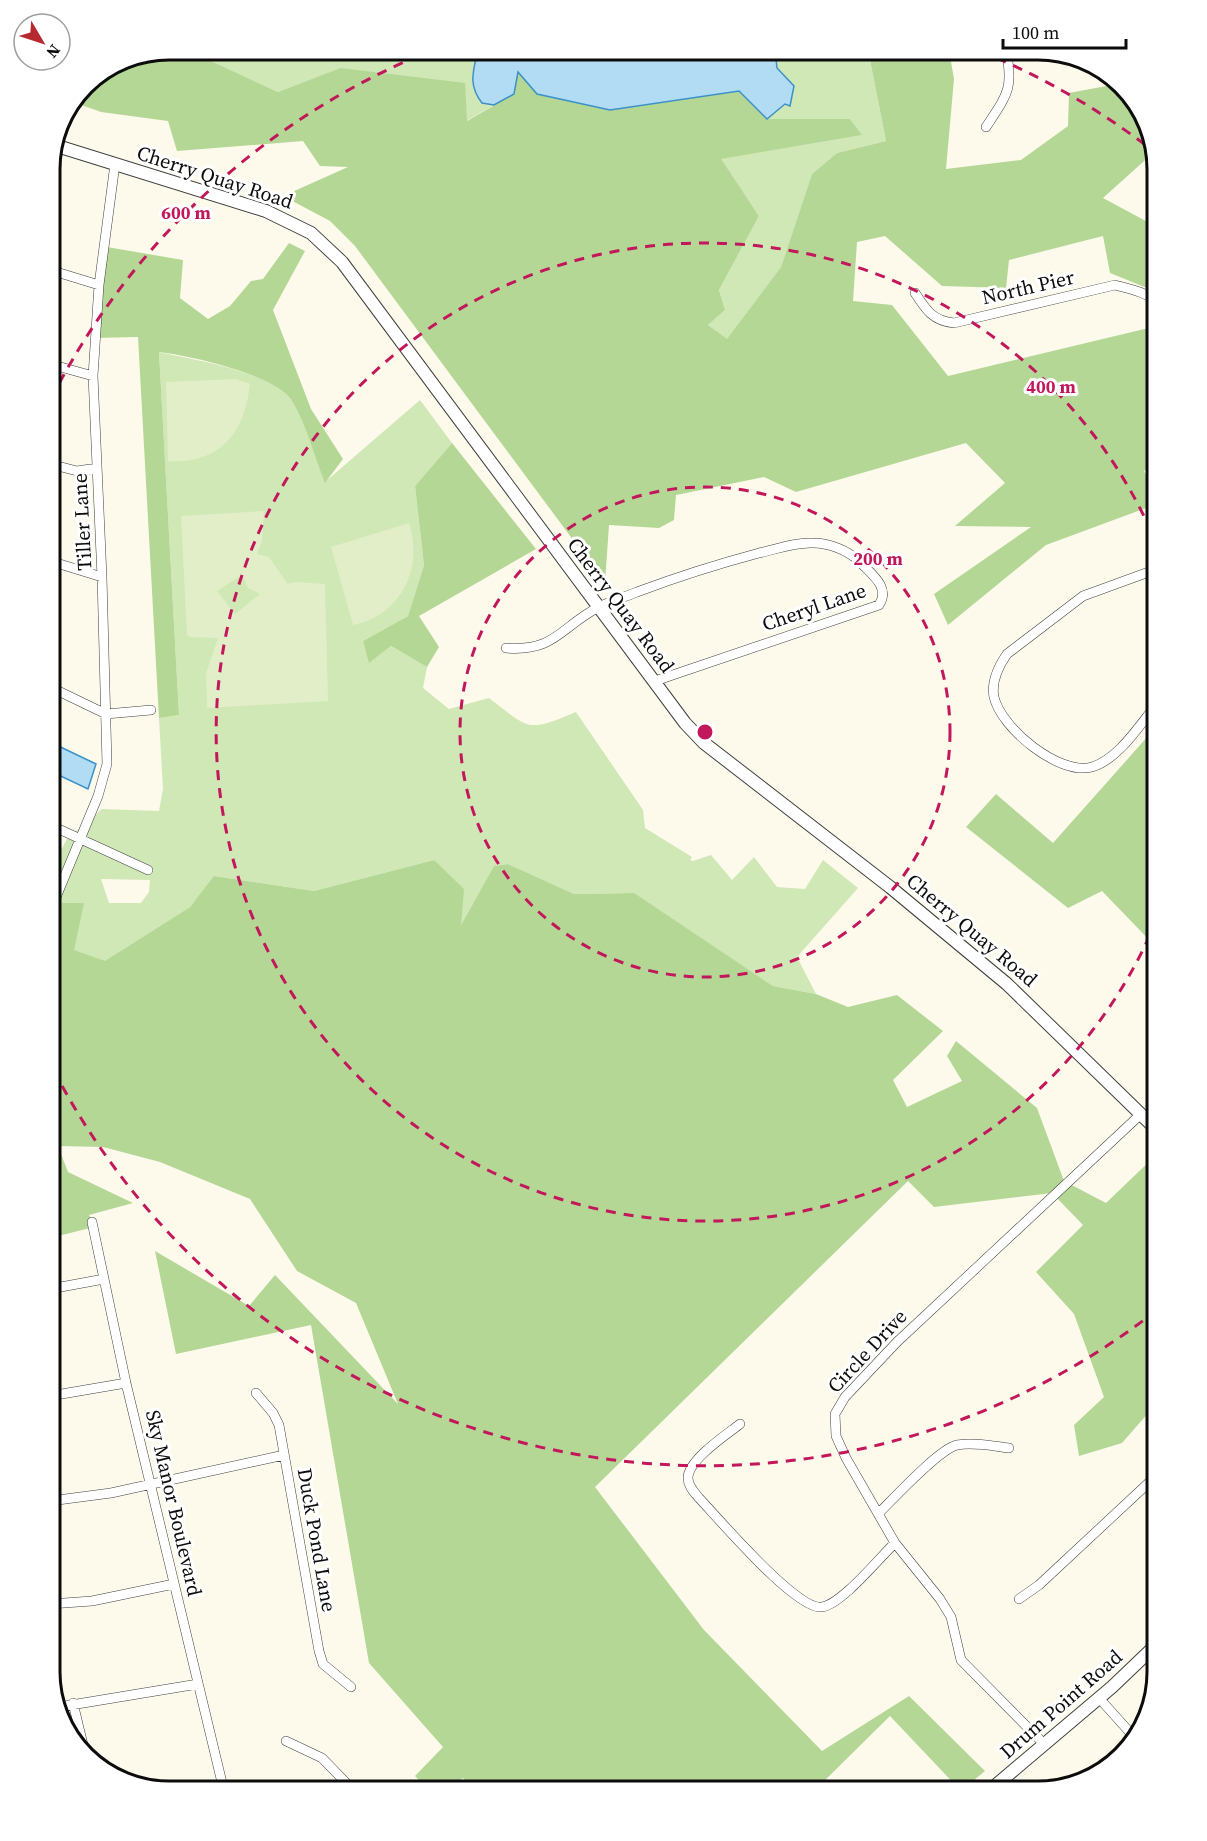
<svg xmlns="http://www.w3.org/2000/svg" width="1207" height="1841" font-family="'Source Serif 4',serif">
<rect width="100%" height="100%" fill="#fefaeb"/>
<path fill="#d0e7b6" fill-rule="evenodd" d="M 187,50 L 478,50 L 472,76 L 482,103 L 494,105 L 466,121 L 340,68 L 278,92 Z
M 666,50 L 746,50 C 727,57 687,54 666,50 Z
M 757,50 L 868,50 L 886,141 L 837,153 L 812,174 L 781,267 L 727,340 L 708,325 L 725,310 L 719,290 L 759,216 L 720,159 L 861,135 L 850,119 L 767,119 L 786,104 L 790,106 L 794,86 L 777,68 L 776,59 Z
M 159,352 C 193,360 272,371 292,401 C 305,422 316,459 325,482 L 420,400 L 452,443 L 415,486 L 424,565 L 408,616 L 363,641 L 370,662 L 391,646 L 427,667 L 423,688 L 449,709 L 489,698 C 530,729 526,733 576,712 L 643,810 L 645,828 L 692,857 L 690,860 L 693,861 L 711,855 L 732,880 L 754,857 L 777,887 L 805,889 L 823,860 L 858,888 L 797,957 L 816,994 L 773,986 L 631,893 L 574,894 L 508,864 L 494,866 L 460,927 L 434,860 L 314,891 L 215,876 L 190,907 L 124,949 L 50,1034 L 50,870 L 67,839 L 102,809 L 159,811 L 163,789 L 159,718 L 179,715 ZM 101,879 L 150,880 L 149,892 L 141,903 L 109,903 Z"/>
<path fill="#b4d796" d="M 169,50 L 187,50 L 278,92 L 340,68 L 465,83 L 467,121 L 514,94 L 518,71 L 610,110 L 739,91 L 767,119 L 850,119 L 862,135 L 721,159 L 759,216 L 719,290 L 725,310 L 708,325 L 727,339 L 781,267 L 812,174 L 837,153 L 886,141 L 868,50 L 949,50 L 954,79 L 946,169 L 1021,160 L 1068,126 L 1069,93 L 1117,84 L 1142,109 L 1153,153 L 1103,198 L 1157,227 L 1157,292 L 1110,273 L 1103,236 L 1009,260 L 1006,288 L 942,286 L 885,236 L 857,242 L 853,301 L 892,305 L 948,376 L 1157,326 L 1157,464 L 1144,471 L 1157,496 L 1157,504 L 1046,545 L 948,625 L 934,594 L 1031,527 L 955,526 L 1005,483 L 966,443 L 796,492 L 764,477 L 676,495 L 674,520 L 659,528 L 609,525 L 605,583 L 355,246 L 330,221 L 283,196 L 348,167 L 320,166 L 303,141 L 177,151 L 168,121 L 101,112 L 73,102 C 98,64 127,58 169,50 Z
M 289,243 L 305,251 L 273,310 L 311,409 L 343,459 L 325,483 C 315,458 306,424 292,401 C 275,374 190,356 159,352 L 179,715 L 159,718 L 138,337 L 92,338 L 101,246 L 183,260 L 180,298 L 208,319 L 230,306 L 251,281 L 263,279 Z
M 452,443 L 536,549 L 419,616 L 439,647 L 427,667 L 391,646 L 369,663 L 363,641 L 408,616 L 424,565 L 415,486 Z
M 1157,726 L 1157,948 L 1102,891 L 1068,908 L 966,827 L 996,794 L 1053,843 Z
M 434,860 L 464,889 L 461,925 L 494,866 L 508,864 L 574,894 L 634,893 L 773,986 L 816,994 L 848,1007 L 897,995 L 943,1031 L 893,1080 L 907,1107 L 962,1081 L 947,1056 L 956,1041 L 1037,1108 L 1064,1181 L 1106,1203 L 1155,1156 L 1157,1158 L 1157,1204 L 1146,1215 L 1157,1227 L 1157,1403 L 1122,1443 L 1079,1456 L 1074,1425 L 1104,1397 L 1074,1314 L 1036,1272 L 1083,1225 L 1052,1193 L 934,1207 L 908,1181 L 595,1487 L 704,1630 L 822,1751 L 909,1696 L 985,1771 L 961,1791 L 890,1716 L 814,1791 L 476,1791 L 463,1778 L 449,1791 L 429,1791 L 415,1776 L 443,1747 L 369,1663 L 311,1325 L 176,1354 L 155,1251 L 249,1306 L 275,1275 L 398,1404 L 356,1303 L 297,1271 L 250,1199 L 160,1162 L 103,1147 L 58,1146 L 68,1172 L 133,1203 L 89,1215 L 92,1222 L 90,1228 L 50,1238 L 50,903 L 84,903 L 74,950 L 105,961 L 190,907 L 214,876 L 314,891 Z"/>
<path fill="#e1eec8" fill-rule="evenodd" d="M 236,379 L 250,384 C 245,432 220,465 168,461 L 166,382 Z
M 264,511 L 262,541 L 257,554 L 269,557 L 287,583 L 285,584 L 297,582 L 325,584 L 328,701 L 207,708 L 206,673 L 218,638 L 190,637 L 187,635 L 181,516 ZM 242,575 L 248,588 L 260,594 L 235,614 L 217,591 Z
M 409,523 C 424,567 401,616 353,625 L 331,547 Z"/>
<path fill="#b2dbf4" stroke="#3b91c8" stroke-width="1.5" d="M 478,50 L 666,50 C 689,54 709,53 732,54 C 736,54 740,51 745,50 C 756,47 766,54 776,59 L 777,68 L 794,86 L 790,106 L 785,104 L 767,119 L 739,91 L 610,110 L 537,94 L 518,72 L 514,94 L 494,105 L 482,103 C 467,84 474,69 478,50 Z
M 50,742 L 96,764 L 88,789 L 50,771 Z"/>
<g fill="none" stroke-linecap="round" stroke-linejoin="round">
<defs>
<path id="minor" d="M 986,127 C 1007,95 1014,89 1006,50
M 50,270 L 99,285
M 915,293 C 926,310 933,321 954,323 L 1115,285 C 1130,289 1147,292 1157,303
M 50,364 L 93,376
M 50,464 L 77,471 L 97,468
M 50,561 L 102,577
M 506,648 C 556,652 561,626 599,607 C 611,601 625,597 637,592 C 677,577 718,564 759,553 C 777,549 795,542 813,543 C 829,543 847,550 859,561 C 871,574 891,587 879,605 L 655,681
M 50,687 L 106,714 L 151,710
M 1157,704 C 1140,724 1119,759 1092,767 C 1059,776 1001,728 994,697 C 991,682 998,667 1007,654 L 1083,596 L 1157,569
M 50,825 L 148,870
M 54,902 L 98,796 L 107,764 L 102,577 L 93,376 L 99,285 L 115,164
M 92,1222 L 126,1383 L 224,1791
M 50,1289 L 104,1279
M 256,1393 L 273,1413 L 279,1425 L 319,1651 L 323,1664 L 351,1687
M 50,1396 L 126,1383
M 740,1424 C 726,1435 688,1460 688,1478 C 688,1486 694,1492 699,1498 C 719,1519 797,1611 822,1607 C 842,1604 879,1558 895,1543
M 50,1501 L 111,1493 L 284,1455
M 879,1513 C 894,1498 939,1449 957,1445 C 974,1442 992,1446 1009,1448
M 1019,1599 L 1039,1585 L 1157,1475
M 50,1604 L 92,1601 L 174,1584
M 1099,1698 L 1135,1738
M 73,1703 L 85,1753
M 59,1707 L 198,1684
M 286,1741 L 322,1758 L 354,1791
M 1045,1745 L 961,1660 L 951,1617 L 940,1599 L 895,1543 L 846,1458 L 836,1436 L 835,1414 L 845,1397 L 897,1342 L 1141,1114"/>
<path id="tertiary" d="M 54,145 L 266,211 L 311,233 L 342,262 L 685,723 L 704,743 L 890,887 L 1007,984 L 1157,1130
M 989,1791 L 1112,1687 L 1157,1644"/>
</defs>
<use href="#minor" stroke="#3f3f3f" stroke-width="10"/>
<use href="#tertiary" stroke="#3f3f3f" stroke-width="14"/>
<use href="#minor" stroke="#fff" stroke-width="9"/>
<use href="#tertiary" stroke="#fff" stroke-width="12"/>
</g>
<g fill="none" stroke="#c2185b" stroke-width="3" stroke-dasharray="10 8">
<circle cx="705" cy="732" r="245"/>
<path d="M1157 919A489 489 0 1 1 1157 545"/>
<path d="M1157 1310A734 734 0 0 1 51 1065M51 399A734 734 0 0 1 430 51M980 51A734 734 0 0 1 1152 150"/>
</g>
<g text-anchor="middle" stroke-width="6" stroke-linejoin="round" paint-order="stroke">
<g font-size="20" fill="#0c0c0c" stroke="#fff">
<text transform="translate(215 177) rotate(18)" y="7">Cherry Quay Road</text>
<text transform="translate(1028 287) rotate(-13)" y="7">North Pier</text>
<text transform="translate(82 522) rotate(-93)" y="7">Tiller Lane</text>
<text transform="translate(621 605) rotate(53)" y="7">Cherry Quay Road</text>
<text transform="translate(814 607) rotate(-19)" y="7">Cheryl Lane</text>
<text transform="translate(972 930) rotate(40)" y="7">Cherry Quay Road</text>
<text transform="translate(867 1351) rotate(-47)" y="7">Circle Drive</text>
<text transform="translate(174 1503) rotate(77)" y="7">Sky Manor Boulevard</text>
<text transform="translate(317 1540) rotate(80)" y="7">Duck Pond Lane</text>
<text transform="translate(1061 1704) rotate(-41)" y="7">Drum Point Road</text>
</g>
</g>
<path d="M0 0H1207V1841H0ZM169 60H1038A109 109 0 0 1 1147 169V1672A109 109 0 0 1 1038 1781H169A109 109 0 0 1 60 1672V169A109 109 0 0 1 169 60Z" fill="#fff" fill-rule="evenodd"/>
<path fill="none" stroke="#0c0c0c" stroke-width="3" d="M169 60H1038A109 109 0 0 1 1147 169V1672A109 109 0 0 1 1038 1781H169A109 109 0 0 1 60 1672V169A109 109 0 0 1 169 60Z"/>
<circle cx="705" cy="732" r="9" fill="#c2185b" stroke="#fff" stroke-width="3"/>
<g font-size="18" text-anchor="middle" font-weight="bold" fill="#c2185b" stroke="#fff" stroke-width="6" stroke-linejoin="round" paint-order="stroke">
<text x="186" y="219">600 m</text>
<text x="1051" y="393">400 m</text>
<text x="878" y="565">200 m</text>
</g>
<g transform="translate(42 42) rotate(129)"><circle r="28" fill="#ffffff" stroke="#9e9e9e" stroke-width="1.5"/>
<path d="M0-4.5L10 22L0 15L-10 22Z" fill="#b62931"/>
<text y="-9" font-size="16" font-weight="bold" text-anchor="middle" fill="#0c0c0c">N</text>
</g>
<path d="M1003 39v9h123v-9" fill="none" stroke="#0c0c0c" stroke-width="3"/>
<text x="1012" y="39" font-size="18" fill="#0c0c0c" stroke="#ffffff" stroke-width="4.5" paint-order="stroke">100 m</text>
</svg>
